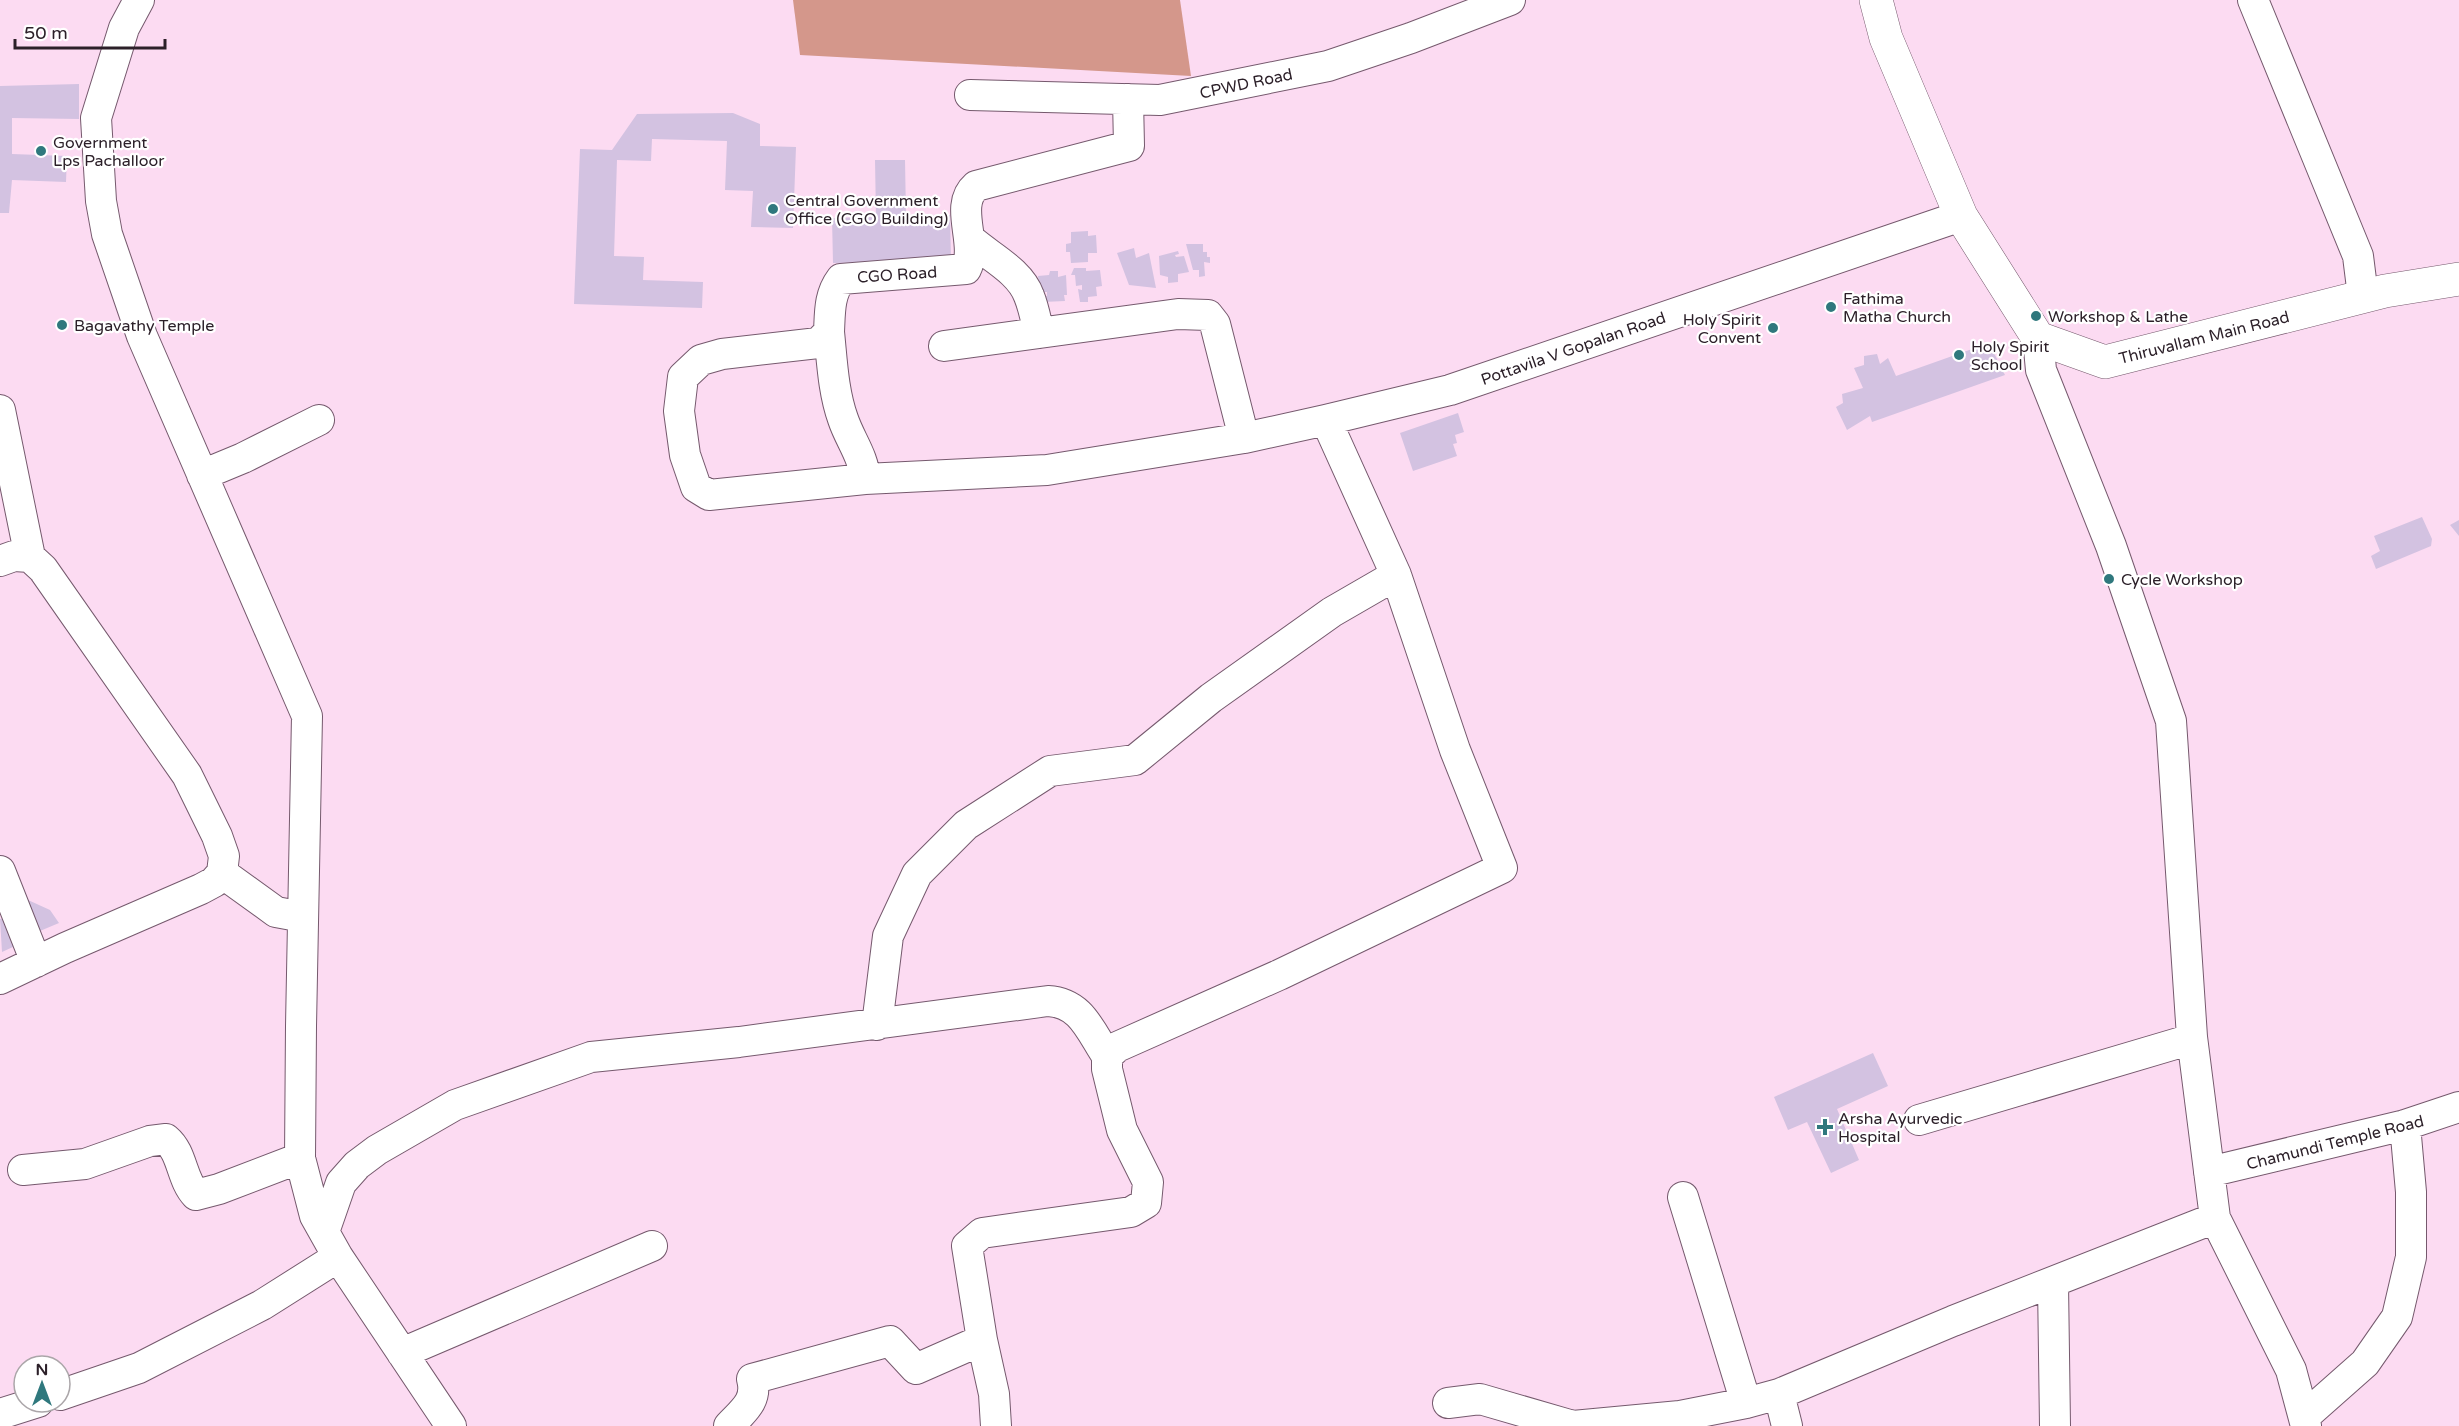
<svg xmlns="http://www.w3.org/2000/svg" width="2459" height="1426" font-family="'Varela Round',sans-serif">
<rect width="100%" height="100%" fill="#fcdbf2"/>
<path fill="#d4978b" d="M 793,0 L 1180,0 L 1191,76 L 800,55 Z"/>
<path fill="#d3c2e1" d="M 79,84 L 79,119 L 12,118 L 12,154 L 67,156 L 66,182 L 12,180 L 9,213 L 0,213 L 0,86 Z
M 733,113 L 760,124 L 760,146 L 796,147 L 793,228 L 751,227 L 753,191 L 725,190 L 727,141 L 652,139 L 651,161 L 617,160 L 614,256 L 644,257 L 643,280 L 703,282 L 702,308 L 574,304 L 580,149 L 612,150 L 637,114 Z
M 875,160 L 905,160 L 906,216 L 950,215 L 951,261 L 833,263 L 832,218 L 876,217 Z
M 1088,231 L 1088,236 L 1096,235 L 1097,253 L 1088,253 L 1088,262 L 1071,263 L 1070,252 L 1066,252 L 1066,244 L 1071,243 L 1071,232 Z
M 1186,244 L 1203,244 L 1203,252 L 1207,252 L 1207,257 L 1210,257 L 1210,263 L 1204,262 L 1205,276 L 1199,277 L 1199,270 L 1193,270 Z
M 1134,248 L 1136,258 L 1149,253 L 1156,288 L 1129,285 L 1117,253 Z
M 1178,251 L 1179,254 L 1175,255 L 1176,257 L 1184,256 L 1189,272 L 1178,274 L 1178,282 L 1168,283 L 1168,277 L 1160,275 L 1159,256 Z
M 1074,268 L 1086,268 L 1086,271 L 1100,270 L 1102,286 L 1096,287 L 1097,296 L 1088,297 L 1088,302 L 1080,302 L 1078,289 L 1082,290 L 1082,285 L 1076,286 L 1075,275 L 1071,275 Z
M 1050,271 L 1058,271 L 1058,277 L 1066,275 L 1067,295 L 1064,295 L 1065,301 L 1043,302 L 1042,296 L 1047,296 L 1047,292 L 1040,292 L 1038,276 L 1049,275 Z
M 1989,343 L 2005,375 L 1872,422 L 1870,416 L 1847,430 L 1836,407 L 1843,403 L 1842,394 L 1863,388 L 1854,368 L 1864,365 L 1864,356 L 1877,354 L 1880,364 L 1888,358 L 1896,376 Z
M 1458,413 L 1464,432 L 1455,435 L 1457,443 L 1453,444 L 1457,456 L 1413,471 L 1400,433 Z
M 2422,517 L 2432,539 L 2431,546 L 2376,569 L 2371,556 L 2380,551 L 2374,536 Z
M 2459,520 L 2459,536 L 2450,525 Z
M 28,900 L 50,910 L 59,923 L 28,936 L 16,907 Z
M 5,918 L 26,941 L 2,952 L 0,919 Z
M 1873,1053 L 1888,1086 L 1837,1109 L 1859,1160 L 1831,1173 L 1807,1122 L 1788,1130 L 1774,1097 Z"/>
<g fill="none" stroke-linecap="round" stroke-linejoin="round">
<defs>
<path id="minor" d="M 139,0 L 124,28 L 96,118 L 101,201 L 107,234 L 142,336 L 307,716 L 301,1026 L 300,1158 L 315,1216 L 338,1257 L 451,1426
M 2253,0 L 2358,256 L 2363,296
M 970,95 L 1160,100 L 1328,66 L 1411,38 L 1510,0
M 1128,99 L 1129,146 L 976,186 C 953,206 979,244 966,269 L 841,279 C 829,295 830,312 829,332 L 818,343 L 722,354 L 701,360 L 683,377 L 679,411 L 685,455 L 696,487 L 709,495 L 865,479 L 1047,470 L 1244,438 L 1326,420 L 1450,390 L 1961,216
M 971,240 C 990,257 1020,271 1029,296 C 1034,308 1036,321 1039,333
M 829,332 C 832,360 833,391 843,419 C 850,440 864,457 865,479
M 2038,338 L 2041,370 L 2111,546 L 2171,721 L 2192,1037 L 2215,1218 L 2291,1370 L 2306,1426
M 944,346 L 1178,314 L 1208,315 L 1215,324 L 1244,438
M 0,410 L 30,557
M 202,475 L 243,458 L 319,420
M 0,561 L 14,556 L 30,557 L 43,569 L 187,775 L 217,836 L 224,856 L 222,873 L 214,882 L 201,889 L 65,948 L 0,979
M 0,871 L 36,962
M 222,873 L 276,912 L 303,917
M 877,1025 L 888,936 L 917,874 L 966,825 L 1050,771 L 1135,760 L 1211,698 L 1332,612 L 1396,575
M 1919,1120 L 2192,1039 L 2192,1037
M 23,1170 L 85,1164 L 150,1141 L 166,1139 C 183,1153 181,1179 196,1195 L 219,1189 L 300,1158
M 2209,1172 L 2405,1125 L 2459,1107
M 1683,1197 L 1746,1403
M 324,1232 L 341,1183 L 357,1165 L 377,1150 L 455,1105 L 591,1057 L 739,1042 L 1048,1001 C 1082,1003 1090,1031 1107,1056
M 2053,1283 L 2055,1426
M 402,1353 L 652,1246
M 1779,1394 L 1787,1426
M 60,1395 L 139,1368 L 262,1305 L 338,1257
M 1448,1403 L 1480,1399 L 1573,1426 L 1680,1416 L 1746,1403 L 1779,1394 L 1953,1321 L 2215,1218
M 0,1414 L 38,1402
M 2304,1417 L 2365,1363 L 2397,1317 L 2411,1257 L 2411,1192 L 2405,1125
M 729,1426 C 743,1411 758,1401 752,1379 L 890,1341 L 916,1369 L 982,1340
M 996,1426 L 994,1394 L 982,1340 L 967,1246 L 982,1233 L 1131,1212 L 1146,1203 L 1148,1182 L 1122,1130 L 1107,1069 L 1107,1056 L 1117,1047 L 1279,975 L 1502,868 L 1455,750 L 1396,575 L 1326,420"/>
<path id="major" d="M 1876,0 L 1886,38 L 1961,216 L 2038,338 L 2105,362 L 2385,291 L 2459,279"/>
</defs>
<use href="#minor" stroke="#75596d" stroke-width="32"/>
<use href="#major" stroke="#75596d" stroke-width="34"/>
<use href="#minor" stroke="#fff" stroke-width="30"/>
<use href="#major" stroke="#fff" stroke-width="33"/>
</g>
<g fill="#2f787d" stroke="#fff" stroke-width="2">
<circle cx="41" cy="151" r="6"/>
<circle cx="773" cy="209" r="6"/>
<circle cx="1831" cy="307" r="6"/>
<circle cx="2036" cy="316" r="6"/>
<circle cx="62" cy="325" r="6"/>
<circle cx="1773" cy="328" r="6"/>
<circle cx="1959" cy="355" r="6"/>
<circle cx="2109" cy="579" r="6"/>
<path d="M1822 1118h6v6h6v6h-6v6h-6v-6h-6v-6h6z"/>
</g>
<g text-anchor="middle" stroke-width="4.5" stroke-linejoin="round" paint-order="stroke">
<g font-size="16" fill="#2c2029" stroke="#fff">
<text transform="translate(1246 83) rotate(-12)" y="6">CPWD Road</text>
<text transform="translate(897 274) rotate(-4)" y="6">CGO Road</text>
<text transform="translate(2204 337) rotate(-14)" y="6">Thiruvallam Main Road</text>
<text transform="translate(1573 348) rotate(-19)" y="6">Pottavila V Gopalan Road</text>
<text transform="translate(2335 1142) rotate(-14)" y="6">Chamundi Temple Road</text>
</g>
<g font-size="16" fill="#2c2029" stroke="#fff" text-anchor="start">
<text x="53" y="148">Government<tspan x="53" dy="18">Lps Pachalloor</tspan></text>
<text x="785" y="206">Central Government<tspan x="785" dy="18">Office (CGO Building)</tspan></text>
<text x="1843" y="304">Fathima<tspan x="1843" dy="18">Matha Church</tspan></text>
<text x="2048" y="322">Workshop &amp; Lathe</text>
<text x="1761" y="325" text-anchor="end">Holy Spirit<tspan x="1761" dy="18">Convent</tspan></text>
<text x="74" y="331">Bagavathy Temple</text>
<text x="1971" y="352">Holy Spirit<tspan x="1971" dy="18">School</tspan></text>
<text x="2121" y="585">Cycle Workshop</text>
<text x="1838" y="1124">Arsha Ayurvedic<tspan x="1838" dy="18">Hospital</tspan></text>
</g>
</g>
<g transform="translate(42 1384)"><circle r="28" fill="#ffffff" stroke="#aba6a9" stroke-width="1.5"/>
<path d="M0-4.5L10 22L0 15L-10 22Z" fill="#2f787d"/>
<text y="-9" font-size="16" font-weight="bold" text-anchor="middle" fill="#2c2029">N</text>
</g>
<path d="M15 39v9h150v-9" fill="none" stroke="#2c2029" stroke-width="3"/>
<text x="24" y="39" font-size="18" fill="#2c2029" stroke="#ffffff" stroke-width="4.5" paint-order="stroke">50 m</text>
</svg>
